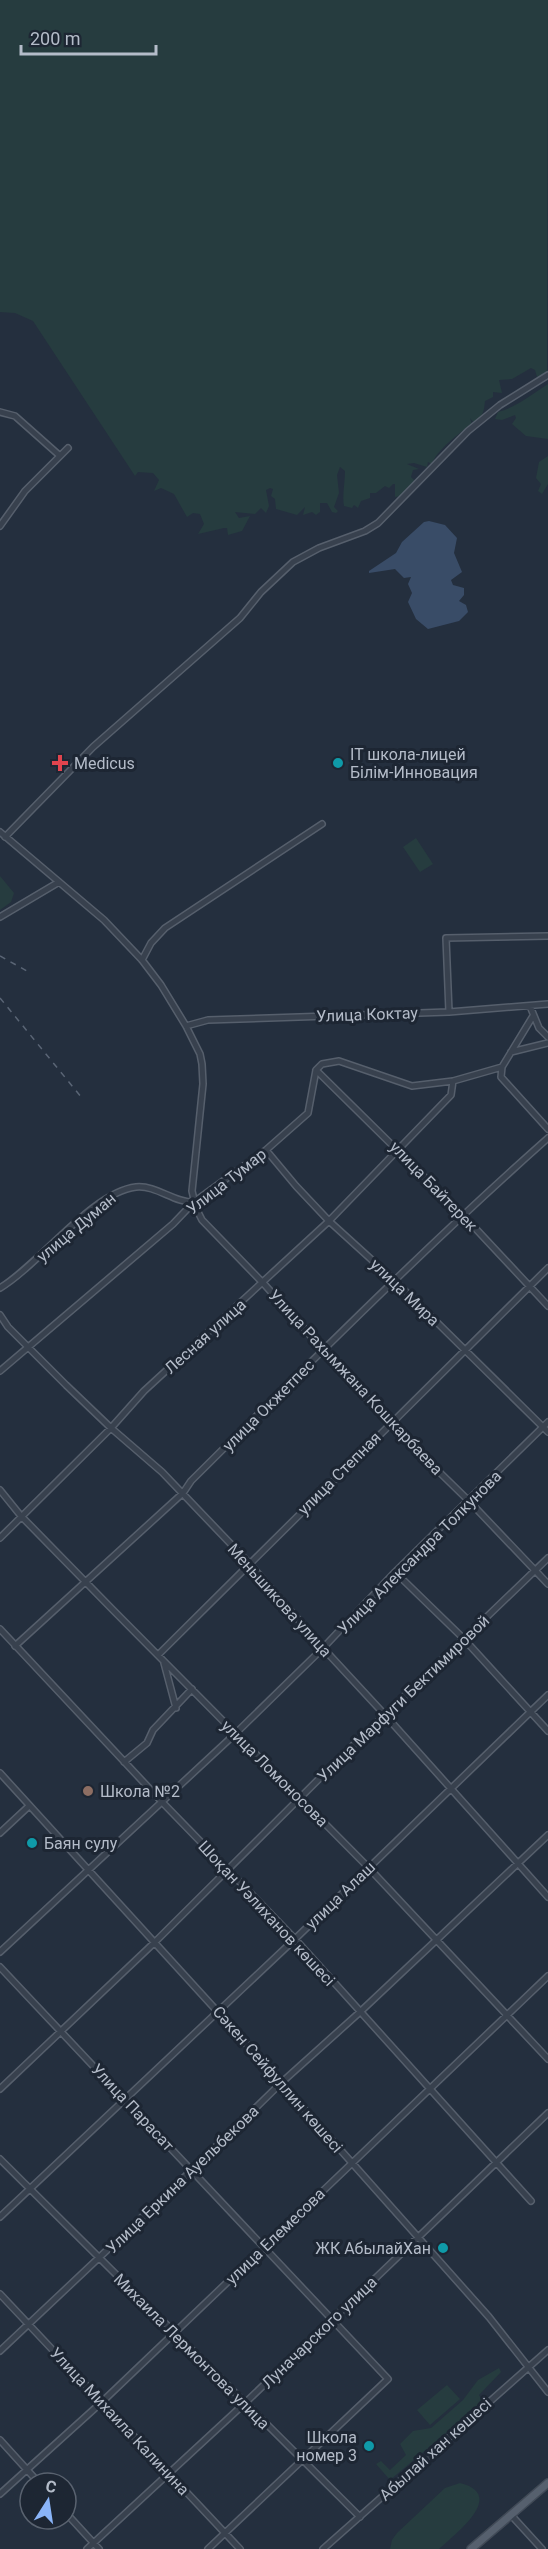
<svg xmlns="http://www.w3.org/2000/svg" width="548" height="2549" font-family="Roboto,sans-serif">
<rect width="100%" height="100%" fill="#242f3e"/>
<path fill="#263c3f" d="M 0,0 L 548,0 L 547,372 L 537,377 L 535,370 L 531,368 L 512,379 L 499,380 L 502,393 L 493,392 L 493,397 L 485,401 C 484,411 483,418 473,422 L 470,418 L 472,424 C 460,432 435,452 432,464 L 428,462 L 427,467 L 414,463 L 407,464 L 419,469 L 413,470 L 411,477 L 416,482 L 403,496 L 395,497 L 395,484 L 393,484 L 389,488 L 385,486 L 376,493 L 370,493 L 370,498 L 361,501 L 358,508 L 354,505 L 352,508 L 344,506 C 342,496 345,482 345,471 L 340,467 L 337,475 L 339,493 L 334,507 L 338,511 L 336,513 L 332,512 L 327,503 L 320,503 L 320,512 L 316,515 L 312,512 L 303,515 L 305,507 L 297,515 L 276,509 L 275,499 L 271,496 L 273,489 L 270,488 L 266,490 L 269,506 L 266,513 L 261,508 L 255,514 L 235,512 L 239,518 L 250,516 L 242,531 L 228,535 L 227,528 L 224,528 L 198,534 L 204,524 L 200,514 L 193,513 L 187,517 L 174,494 L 161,488 L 154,491 L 159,480 L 153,473 L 138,472 L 135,476 L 33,321 L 15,313 L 0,312 Z
M 548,384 L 548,439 L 526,436 L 512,424 L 516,418 L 515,415 L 502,420 L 495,419 L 498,412 C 517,407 532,394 548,384 Z
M 548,456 L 548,484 L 542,494 L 538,491 L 541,484 L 536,478 L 539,462 Z
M 416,838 L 433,864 L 420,872 L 403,847 Z
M 0,876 L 14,893 L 11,902 L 0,910 Z
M 499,2368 L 501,2372 L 479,2395 L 483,2402 L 390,2480 L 376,2464 L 381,2461 L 390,2470 L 406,2455 L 400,2444 L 413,2431 L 431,2428 L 463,2400 L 478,2380 Z
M 447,2385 L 460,2399 L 430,2425 L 417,2410 Z
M 460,2483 C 508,2495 454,2535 439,2549 L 390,2549 L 392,2540 L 397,2533 L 445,2488 Z"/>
<path fill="#394c67" d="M 429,521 L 445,525 L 457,538 L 454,553 L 462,572 L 451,580 L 453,585 L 464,588 L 464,595 L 459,601 L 466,605 L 468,612 L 459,621 L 428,629 L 416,619 L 408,602 L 412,593 L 408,584 L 411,577 L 404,578 L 395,569 L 369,573 L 369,571 L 396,553 L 402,542 L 424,522 Z"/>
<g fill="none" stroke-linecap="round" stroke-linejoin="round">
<defs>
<path id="minor" d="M 0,412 L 15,416 L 59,455
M 0,526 L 25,491 L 68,448
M 0,832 L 104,920 L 142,960 L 161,985 L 186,1026 L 200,1054 L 202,1064 L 203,1084 L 192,1191 L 196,1208 L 202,1220 L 264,1284 L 389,1423 L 469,1501 L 548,1584
M 5,837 L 93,747 L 240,618 L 261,592 L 293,562 L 319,548 L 365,531 L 378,523 L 468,431 L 500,405 L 548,375
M 0,917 L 59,882
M 142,960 L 151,943 L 165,928 L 322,824
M 530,1006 L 539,1028 L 548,1037
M 449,1012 L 446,938 L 548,936
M 186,1026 L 208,1020 L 449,1012 L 548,1004
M 511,1052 L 548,1043
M 502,1067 L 501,1077 L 548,1129
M 316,1070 L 462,1214 L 548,1306
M 266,1150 L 296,1186 L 329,1221 L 394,1280 L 548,1432
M 0,1288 C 40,1264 92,1192 136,1187 C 157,1185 174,1203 194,1202
M 0,1315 L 8,1327 L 66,1385 L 111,1428 L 162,1472 L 249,1563 L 323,1648 L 385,1715 L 548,1897
M 0,1371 L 173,1224 L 194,1202 L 266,1150 L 308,1113 L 316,1070 L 322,1064 L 339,1061 L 412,1086 L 453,1081 L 502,1067 L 533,1016
M 0,1490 L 21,1516 L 114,1611 L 368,1867 L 548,2059
M 0,1538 L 111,1428 L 144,1391 L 329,1221 L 451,1095 L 453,1081
M 395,1572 L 463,1638 L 548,1731
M 0,1629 L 163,1803 L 295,1939 L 531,2201
M 15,1646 L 183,1493 L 191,1481 C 308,1365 424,1248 548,1138
M 158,1655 L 548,1268
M 164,1663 L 176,1708
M 124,1762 L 147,1743 L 153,1730 L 192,1689
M 0,1773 L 217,2011 L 489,2317 L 548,2392
M 0,1833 L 29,1806
M 0,1952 L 235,1734 L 323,1648 L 395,1572 L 548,1422
M 0,1967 L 388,2379 L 208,2549
M 0,2089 L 155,1942 L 343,1755 L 548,1558
M 0,2159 L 360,2517
M 0,2217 L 295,1939 L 548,1695
M 0,2294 L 240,2549
M 0,2351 L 192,2170 L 281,2083 L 360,2012 L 548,1835
M 0,2440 L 39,2483
M 0,2494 L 103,2401 L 548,1976
M 66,2513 L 99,2549
M 511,2515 L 542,2549
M 87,2549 L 245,2403 L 548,2113
M 323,2549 L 548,2350"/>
<path id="major" d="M 471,2549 L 548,2483"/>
</defs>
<use href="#minor" stroke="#565f6c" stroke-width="8"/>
<use href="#major" stroke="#414a57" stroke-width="10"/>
<use href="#minor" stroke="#38414e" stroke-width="5"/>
<use href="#major" stroke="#56606e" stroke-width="7"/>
<path stroke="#5a6575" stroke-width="1.5" stroke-dasharray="6 6" stroke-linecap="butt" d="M 0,956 L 27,971
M 0,998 L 82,1098"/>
</g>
<path fill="#e0444e" stroke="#1d2633" stroke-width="2" d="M57 754h6v6h6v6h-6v6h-6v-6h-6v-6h6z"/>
<g fill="#0f9aa8" stroke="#1d2633" stroke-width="2">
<circle cx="338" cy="763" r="6"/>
<circle cx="32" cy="1843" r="6"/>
<circle cx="443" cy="2248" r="6"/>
<circle cx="369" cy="2446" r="6"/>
</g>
<circle fill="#8d6e63" stroke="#1d2633" stroke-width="2" cx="88" cy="1791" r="6"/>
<g text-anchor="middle" stroke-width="6" stroke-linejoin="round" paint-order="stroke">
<g font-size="16" fill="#b4bcc9" stroke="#1d2633" text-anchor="start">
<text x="350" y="760">IT школа-лицей<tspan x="350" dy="18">Білім-Инновация</tspan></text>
<text x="74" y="769">Medicus</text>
<text x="100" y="1797">Школа №2</text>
<text x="44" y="1849">Баян сулу</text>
<text x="431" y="2254" text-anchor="end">ЖК АбылайХан</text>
<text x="357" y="2443" text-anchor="end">Школа<tspan x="357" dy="18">номер 3</tspan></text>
</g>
<g font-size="16" fill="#b4bcc9" stroke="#1d2633">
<text transform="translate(367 1014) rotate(-2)" y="6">Улица Коктау</text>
<text transform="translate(226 1181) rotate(-38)" y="6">Улица Тумар</text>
<text transform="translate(434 1186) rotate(46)" y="6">улица Байтерек</text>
<text transform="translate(76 1227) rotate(-40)" y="6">улица Думан</text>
<text transform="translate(405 1292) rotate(44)" y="6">улица Мира</text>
<text transform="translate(205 1336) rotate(-42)" y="6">Лесная улица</text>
<text transform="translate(356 1382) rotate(47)" y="6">Улица Рахымжана Кошкарбаева</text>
<text transform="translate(268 1405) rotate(-45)" y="6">улица Окжетпес</text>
<text transform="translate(339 1473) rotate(-45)" y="6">улица Степная</text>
<text transform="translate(419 1552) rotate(-45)" y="6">Улица Александра Толкунова</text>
<text transform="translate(280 1600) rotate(48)" y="6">Меньшикова улица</text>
<text transform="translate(403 1698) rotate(-44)" y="6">Улица Марфуги Бектимировой</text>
<text transform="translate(275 1773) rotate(45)" y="6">улица Ломоносова</text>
<text transform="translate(340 1895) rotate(-44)" y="6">улица Алаш</text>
<text transform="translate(267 1913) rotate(47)" y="6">Шоқан Уәлиханов көшесі</text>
<text transform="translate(278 2079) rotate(49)" y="6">Сәкен Сейфуллин көшесі</text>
<text transform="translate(133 2107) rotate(47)" y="6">Улица Парасат</text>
<text transform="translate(182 2179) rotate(-44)" y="6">Улица Еркина Ауельбекова</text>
<text transform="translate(275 2236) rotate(-44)" y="6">улица Елемесова</text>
<text transform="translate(319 2332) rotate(-44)" y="6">Луначарского улица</text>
<text transform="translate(192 2351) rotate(45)" y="6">Михаила Лермонтова улица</text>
<text transform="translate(120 2421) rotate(47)" y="6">Улица Михаила Калинина</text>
<text transform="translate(435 2449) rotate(-42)" y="6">Абылай хан көшесі</text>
</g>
</g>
<g transform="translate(48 2501) rotate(12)"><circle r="28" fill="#1d2633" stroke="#59626f" stroke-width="1.5"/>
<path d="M0-4.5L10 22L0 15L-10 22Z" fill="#8ab4f8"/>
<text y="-9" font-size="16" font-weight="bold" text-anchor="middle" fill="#b4bcc9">С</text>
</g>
<path d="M21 45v9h135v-9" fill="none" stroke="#b4bcc9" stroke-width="3"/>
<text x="30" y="45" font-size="18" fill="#b4bcc9" stroke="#1d2633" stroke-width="4.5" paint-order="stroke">200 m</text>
</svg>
